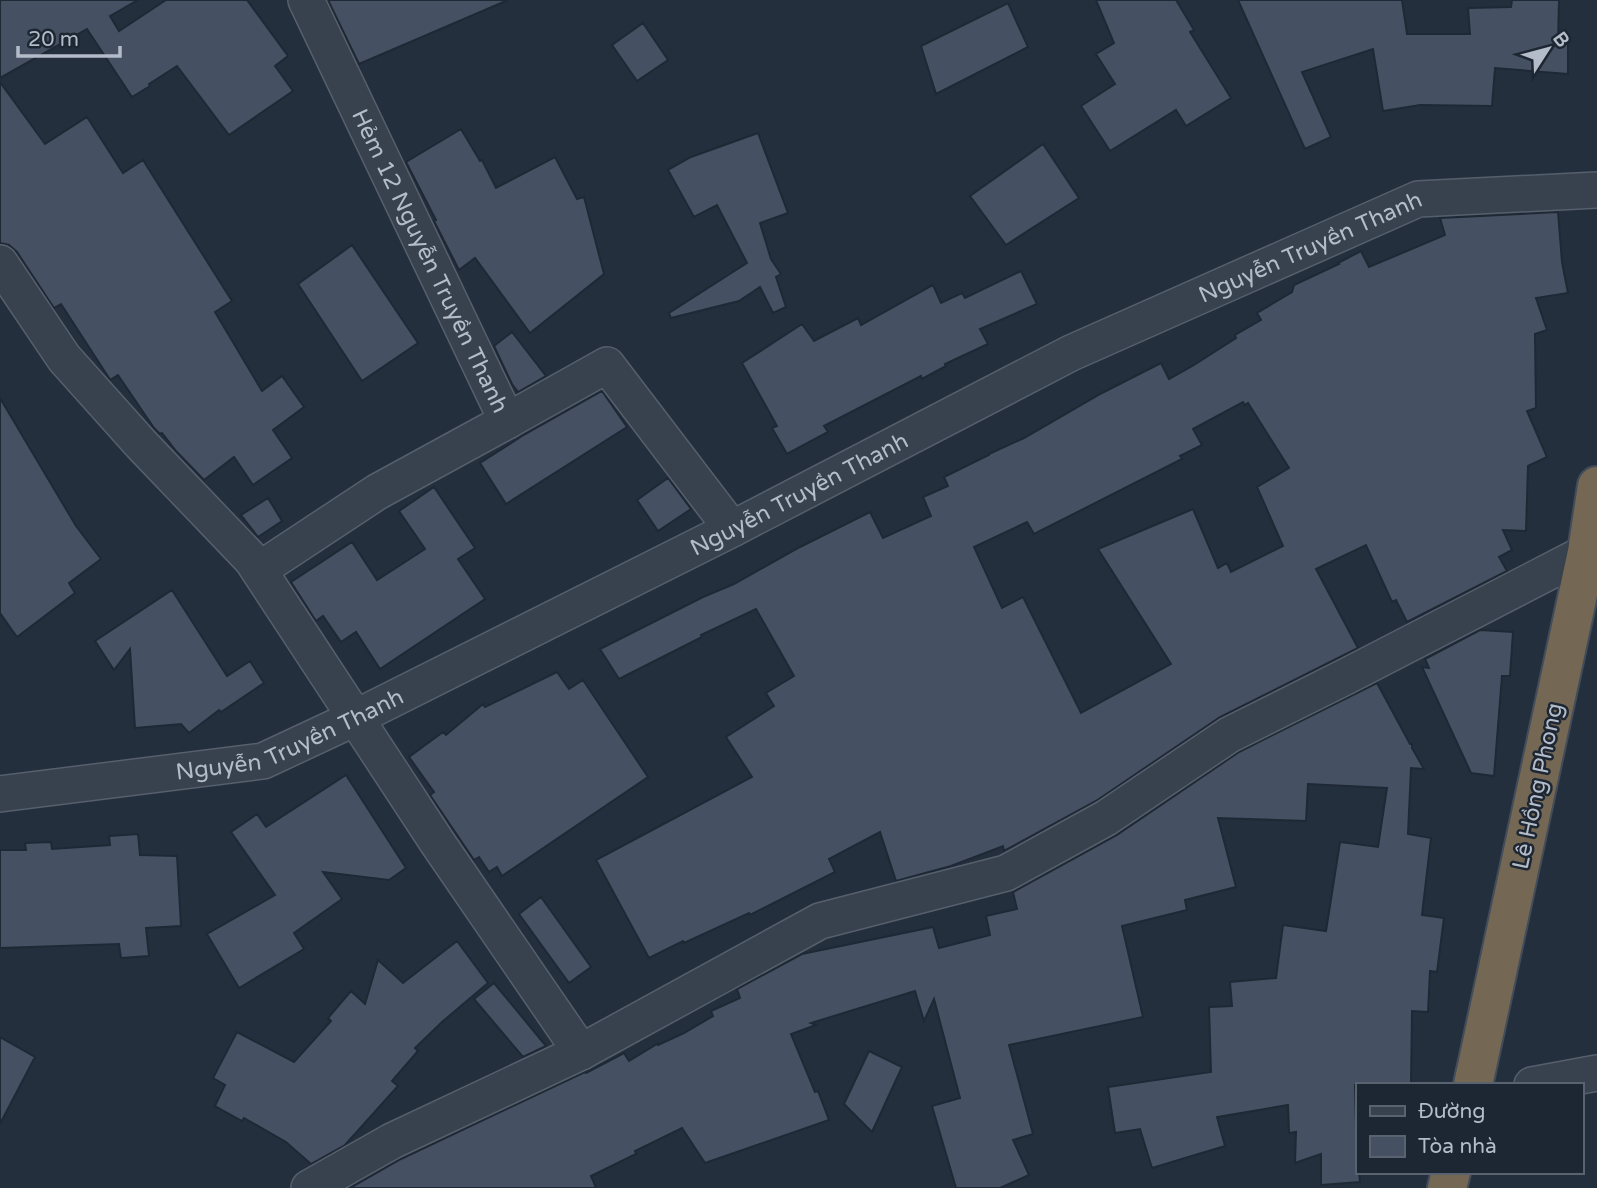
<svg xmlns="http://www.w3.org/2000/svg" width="1597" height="1188" font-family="'Varela Round',sans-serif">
<rect width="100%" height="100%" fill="#242f3e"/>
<path fill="#455162" stroke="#1f2835" stroke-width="2" fill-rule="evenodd" d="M 0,0 L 138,0 L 110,16 L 119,31 L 166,0 L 247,0 L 288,56 L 275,66 L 293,91 L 229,135 L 177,66 L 149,84 L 150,86 L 132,97 L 87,29 L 0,78 Z
M 328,0 L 508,0 L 359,64 Z
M 1096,0 L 1176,0 L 1194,30 L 1190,32 L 1231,98 L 1186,126 L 1176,110 L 1110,151 L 1081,106 L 1115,84 L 1096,54 L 1114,43 Z
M 1238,0 L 1402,0 L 1407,34 L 1470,34 L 1468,8 L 1511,7 L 1512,0 L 1559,0 L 1558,44 L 1568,44 L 1568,74 L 1495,68 L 1492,106 L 1420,105 L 1383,111 L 1373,49 L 1302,72 L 1331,137 L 1305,149 Z
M 1008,3 L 1028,47 L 936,94 L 921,46 Z
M 643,23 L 668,60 L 637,81 L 612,45 Z
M 0,82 L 45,144 L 87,117 L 123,173 L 143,160 L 232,301 L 215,312 L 262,391 L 282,376 L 304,407 L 273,430 L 292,458 L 253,485 L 234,457 L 204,480 L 176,451 L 162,433 L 160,434 L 154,428 L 118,375 L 110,380 L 109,378 L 61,304 L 54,308 L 17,252 L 9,245 L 0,243 Z
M 461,129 L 480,161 L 482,160 L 496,188 L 555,157 L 577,199 L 584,197 L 604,274 L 530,333 L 475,258 L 459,270 L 434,221 L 436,220 L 406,162 Z
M 758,133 L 788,213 L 760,223 L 771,259 L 781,274 L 776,277 L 786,307 L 773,313 L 760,287 L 739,301 L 671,318 L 669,313 L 747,263 L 717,205 L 694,217 L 668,170 L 691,157 Z
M 1043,144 L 1079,198 L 1006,245 L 970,196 Z
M 1558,212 L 1562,262 L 1568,293 L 1536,298 L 1547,330 L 1535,334 L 1536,408 L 1527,411 L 1547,457 L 1528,466 L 1526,531 L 1503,530 L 1512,550 L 1499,557 L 1507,571 L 1407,622 L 1396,600 L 1392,602 L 1366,545 L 1316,569 L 1358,648 L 1220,717 L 1096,801 L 1004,851 L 1003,846 L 951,866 L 896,881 L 880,832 L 829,859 L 835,872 L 750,915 L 749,913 L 684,943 L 683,941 L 649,958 L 596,860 L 752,777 L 726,737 L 774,706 L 766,693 L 794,676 L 756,609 L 701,635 L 702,637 L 619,679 L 600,649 L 703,597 L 734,584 L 800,547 L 870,512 L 883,538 L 931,516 L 923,497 L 948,486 L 944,477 L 989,455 L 989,454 L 1024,438 L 1102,393 L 1161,363 L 1169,379 L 1194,365 L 1236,338 L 1235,335 L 1261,320 L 1257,313 L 1292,292 L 1294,285 L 1339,264 L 1338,263 L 1361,251 L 1369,267 L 1445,235 L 1440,218 ZM 1243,402 L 1245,405 L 1248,403 L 1289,468 L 1257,487 L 1283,546 L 1231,572 L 1227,563 L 1218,568 L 1193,509 L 1098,549 L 1171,664 L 1081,713 L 1023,597 L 1002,608 L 974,547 L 1027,522 L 1034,534 L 1182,459 L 1180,456 L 1202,445 L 1193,429 Z
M 352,245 L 418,343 L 362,381 L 298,284 Z
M 1021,271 L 1037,304 L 980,329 L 988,344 L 945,364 L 946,366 L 922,379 L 921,376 L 824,426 L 828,432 L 787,454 L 772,428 L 777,426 L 742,363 L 802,324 L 814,341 L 858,318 L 861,325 L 933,285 L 941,303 L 962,293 L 965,298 Z
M 512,332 L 546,376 L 518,392 L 512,384 L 494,346 Z
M 602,391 L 627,427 L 506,504 L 480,463 L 522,436 Z
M 0,398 L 76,526 L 101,559 L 69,583 L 75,593 L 17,637 L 0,613 Z
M 668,478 L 691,509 L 658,531 L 637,500 Z
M 434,487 L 475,548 L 458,559 L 485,599 L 380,669 L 356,632 L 341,642 L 323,616 L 316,621 L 291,582 L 352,542 L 377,580 L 425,549 L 399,511 Z
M 268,498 L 282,521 L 258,537 L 241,515 Z
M 172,590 L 227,676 L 250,661 L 264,683 L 221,712 L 219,710 L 189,733 L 181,724 L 135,728 L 130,649 L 114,670 L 95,641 Z
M 1480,630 L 1513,632 L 1510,676 L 1502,676 L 1494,776 L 1471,773 L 1422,667 L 1429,668 L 1425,659 Z
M 557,672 L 569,689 L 583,680 L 648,777 L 502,876 L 497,867 L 489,872 L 479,857 L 474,860 L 430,795 L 434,792 L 409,757 L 443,732 L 446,735 L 483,704 L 485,707 Z
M 1377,683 L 1410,744 L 1412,744 L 1412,748 L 1424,769 L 1411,768 L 1408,834 L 1431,838 L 1422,915 L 1444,918 L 1437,972 L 1430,971 L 1428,1012 L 1412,1011 L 1411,1085 L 1355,1085 L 1357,1172 L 1359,1172 L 1360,1182 L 1321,1185 L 1321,1154 L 1295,1163 L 1296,1132 L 1289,1133 L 1288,1105 L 1217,1117 L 1225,1146 L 1152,1168 L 1140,1129 L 1115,1133 L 1108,1087 L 1211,1072 L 1209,1007 L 1232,1006 L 1230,982 L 1276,978 L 1283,925 L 1326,931 L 1340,842 L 1378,847 L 1387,788 L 1308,784 L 1306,821 L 1218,818 L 1236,887 L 1185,900 L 1187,910 L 1122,926 L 1143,1017 L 1009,1045 L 1033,1134 L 1013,1140 L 1029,1175 L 1000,1188 L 956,1188 L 932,1106 L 960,1098 L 934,999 L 924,1021 L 915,991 L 811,1023 L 816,1025 L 791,1034 L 815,1092 L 818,1091 L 829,1120 L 705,1163 L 682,1128 L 635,1151 L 636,1154 L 591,1176 L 596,1188 L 350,1188 L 401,1159 L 585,1072 L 586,1073 L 624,1053 L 629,1061 L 657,1044 L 658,1045 L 684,1033 L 713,1016 L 711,1011 L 740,998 L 737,989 L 802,954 L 933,927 L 939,948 L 990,935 L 986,916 L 1017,909 L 1013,892 L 1117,835 L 1239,752 Z
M 346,775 L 406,868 L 389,880 L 323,872 L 342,899 L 294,933 L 304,949 L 239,988 L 207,934 L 275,895 L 231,832 L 257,814 L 266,827 Z
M 138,834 L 140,855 L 177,856 L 181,926 L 146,928 L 149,956 L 121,958 L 119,944 L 0,948 L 0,850 L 26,850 L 25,843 L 51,842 L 52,849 L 110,845 L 109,836 Z
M 541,897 L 591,967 L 569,983 L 519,914 Z
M 457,941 L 488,983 L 442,1022 L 415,1048 L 418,1051 L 392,1081 L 398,1086 L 345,1145 L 311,1164 L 286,1142 L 244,1118 L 242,1121 L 215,1106 L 225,1085 L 213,1078 L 237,1032 L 294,1062 L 331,1021 L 328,1018 L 351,991 L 365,1004 L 378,960 L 403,983 Z
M 494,983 L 546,1046 L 523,1057 L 474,999 Z
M 0,1037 L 35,1057 L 0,1124 Z
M 869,1051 L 902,1067 L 872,1132 L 844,1104 Z"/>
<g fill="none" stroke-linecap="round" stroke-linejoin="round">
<defs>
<g id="minor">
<path id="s1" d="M 306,0 L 507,421 L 607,365 L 732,529"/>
<path d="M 0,263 L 64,358 L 141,444 L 252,560 L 437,842 L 581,1052"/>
<path d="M 259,570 L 377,492 L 507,421"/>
<path id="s2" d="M 0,794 L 263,761 L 355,718 L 732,529 L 1071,353 L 1418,199 L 1597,190"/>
<path d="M 1532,1085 L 1597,1073"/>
<path d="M 309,1188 L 392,1141 L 581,1052 L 820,921 L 1006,873 L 1106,818 L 1229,735 L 1347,676 L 1587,552"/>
</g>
<path id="highway" d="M 1473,1085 L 1587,552 L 1597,486
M 1447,1188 L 1451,1172"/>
</defs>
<use href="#minor" stroke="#565f6c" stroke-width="38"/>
<use href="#highway" stroke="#434c59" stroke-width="42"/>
<use href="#minor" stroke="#38414e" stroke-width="35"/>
<use href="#highway" stroke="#746855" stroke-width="38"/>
</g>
<g text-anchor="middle" stroke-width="5" stroke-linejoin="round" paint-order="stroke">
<g font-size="23" fill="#b4bcc9" stroke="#1d2633">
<text dy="8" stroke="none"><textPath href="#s2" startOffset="1432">Nguyễn Truyền Thanh</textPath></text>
<text dy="8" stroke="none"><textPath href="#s1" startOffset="289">Hẻm 12 Nguyễn Truyền Thanh</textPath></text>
<text dy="8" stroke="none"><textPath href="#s2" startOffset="864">Nguyễn Truyền Thanh</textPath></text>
<text dy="8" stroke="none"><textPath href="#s2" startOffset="298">Nguyễn Truyền Thanh</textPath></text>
<text transform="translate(1537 786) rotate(-78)" y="8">Lê Hồng Phong</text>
</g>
</g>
<rect x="1356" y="1083" width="228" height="91" fill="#1d2633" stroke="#59626f" stroke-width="2"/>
<rect x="1370" y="1106" width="35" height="10" fill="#38414e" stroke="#59626f" stroke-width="2"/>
<text x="1418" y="1118" font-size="21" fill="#b4bcc9">Đường</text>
<rect x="1370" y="1136" width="35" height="21" fill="#455162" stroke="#59626f" stroke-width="2"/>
<text x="1418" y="1153" font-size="21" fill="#b4bcc9">Tòa nhà</text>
<g transform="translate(1548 49) rotate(54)" stroke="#1d2633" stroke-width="5" paint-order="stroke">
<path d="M0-5L12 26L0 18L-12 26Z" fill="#b4bcc9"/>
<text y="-10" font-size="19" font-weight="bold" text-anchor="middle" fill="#b4bcc9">B</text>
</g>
<path d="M18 46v10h102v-10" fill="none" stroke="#b4bcc9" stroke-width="3.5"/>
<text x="28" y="46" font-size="21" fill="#b4bcc9" stroke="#1d2633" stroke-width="5" paint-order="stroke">20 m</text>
</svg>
